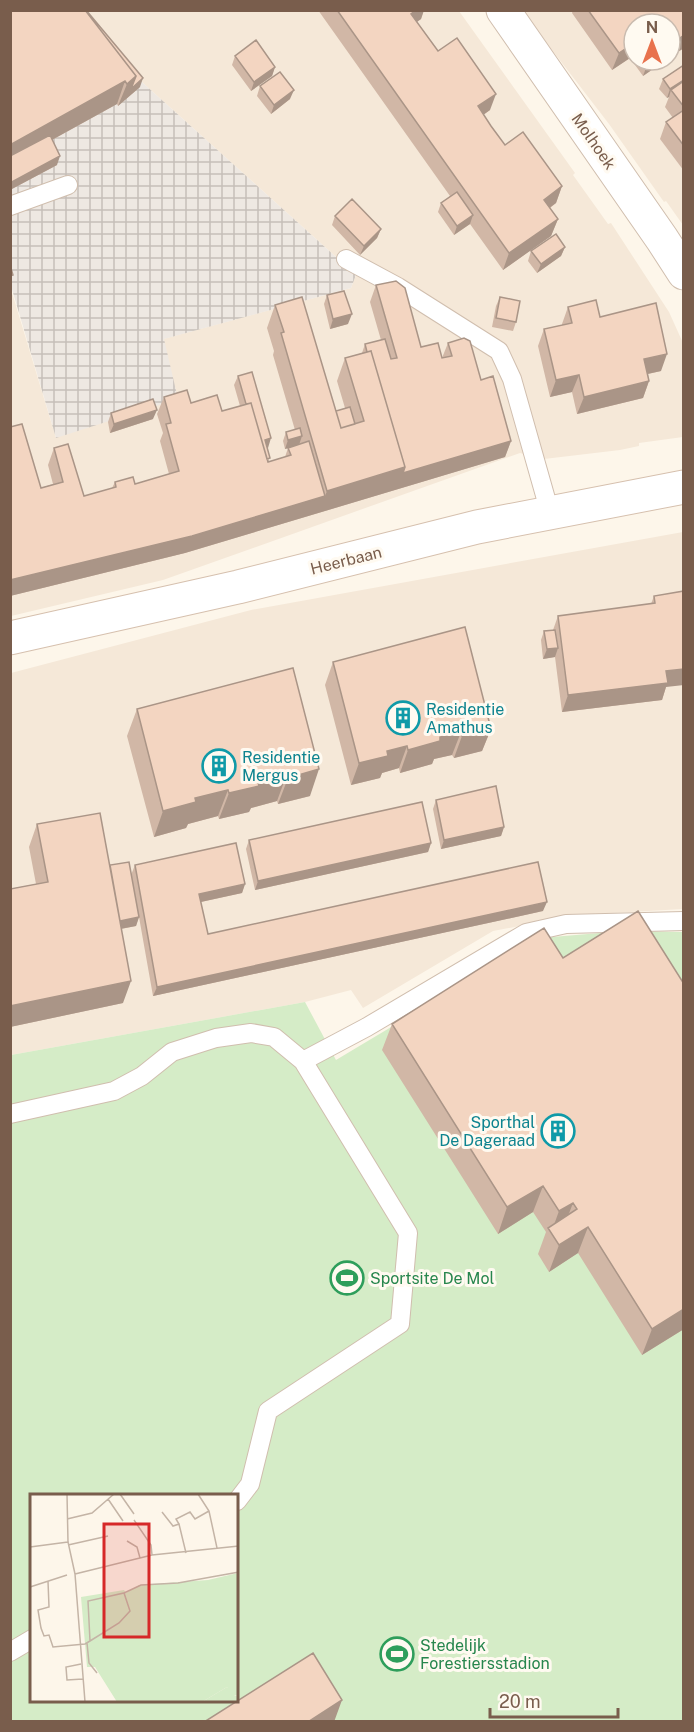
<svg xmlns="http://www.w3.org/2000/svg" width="694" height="1732" font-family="'Public Sans',sans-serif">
<defs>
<pattern id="industrial-grid" width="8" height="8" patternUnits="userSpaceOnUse" patternTransform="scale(1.5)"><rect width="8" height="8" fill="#eee8e2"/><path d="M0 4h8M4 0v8" fill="none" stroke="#c6bfb9"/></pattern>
</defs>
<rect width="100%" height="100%" fill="#fdf6ea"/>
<path fill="#f5e8d8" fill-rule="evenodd" d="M 83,11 L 459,11 L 575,173 L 573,175 L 608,224 L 611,223 L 669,312 L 683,343 L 683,437 L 639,443 L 639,446 L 620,450 L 544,459 L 520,453 L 163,580 L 11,616 L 10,286 L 56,438 L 163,339 L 351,288 L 356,275 L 143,83 Z
M 522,11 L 683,11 L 683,225 L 666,201 L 664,202 L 609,124 ZM 634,24 L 670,24 L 670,60 L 634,60 Z
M 683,532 L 683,909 L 578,915 L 493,931 L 363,1008 L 351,990 L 305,1002 L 11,1055 L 11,673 L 251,610 Z"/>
<path fill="url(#industrial-grid)" d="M 10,11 L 83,11 L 143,83 L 356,275 L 351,288 L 164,339 L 178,399 L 56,438 L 11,286 Z"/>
<path fill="#d5ecc7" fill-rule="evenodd" d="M 624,931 L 683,932 L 683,1721 L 11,1722 L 11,1055 L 305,1002 L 336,1060 L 540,938 ZM 32,1495 L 237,1495 L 237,1700 L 32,1700 Z"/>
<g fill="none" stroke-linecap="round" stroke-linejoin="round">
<defs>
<path id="lane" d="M 10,206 L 68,185
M 346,259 L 398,287 L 499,351 L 512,379 L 550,513
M 303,1061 L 367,1027 L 526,933 L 566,924 L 684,921
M 10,1114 L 114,1091 L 142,1076 L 172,1052 L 216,1038 L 251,1033 L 274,1037 L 303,1061 L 408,1233 L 400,1324 L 268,1411 L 250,1484 L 237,1501
M 10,1652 L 32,1639"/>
<path id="street" d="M 503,10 L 662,239 L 684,273"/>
<path id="secondary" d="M 10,638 L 238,587 L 477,527 L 684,487"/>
</defs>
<use href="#lane" stroke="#d0beae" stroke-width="20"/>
<use href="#street" stroke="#d0beae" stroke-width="35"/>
<use href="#secondary" stroke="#d6c0ae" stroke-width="35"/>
<use href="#lane" stroke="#fff" stroke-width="18"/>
<use href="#street" stroke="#fff" stroke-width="33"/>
<use href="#secondary" stroke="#fff" stroke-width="33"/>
</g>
<path fill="#d1b7a6" d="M 10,10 L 140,87 L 118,106 L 117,104 L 52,140 L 57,165 L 10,190 Z
M 318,10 L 424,10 L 421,19 L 417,22 L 438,51 L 490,110 L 483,115 L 505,145 L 562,186 L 556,203 L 550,208 L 558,219 L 551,236 L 503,270 L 470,224 L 454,235 L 438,212 L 441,203 L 450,196 Z
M 573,10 L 684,10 L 684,48 L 670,57 L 634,24 L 634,60 L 666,60 L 643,76 L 630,58 L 612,70 L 572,13 Z
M 235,56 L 275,67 L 272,76 L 251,91 L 232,65 Z
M 684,65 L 684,171 L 660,139 L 666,122 L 673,118 L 665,107 L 669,97 L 667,98 L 659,89 L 663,79 Z
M 260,86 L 290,99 L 271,114 L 257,96 Z
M 335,216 L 381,229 L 377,238 L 360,255 L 332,225 Z
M 565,247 L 561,256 L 537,273 L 528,261 L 531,251 Z
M 376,285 L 421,347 L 442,358 L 448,343 L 481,380 L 511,441 L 505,457 L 185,553 L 10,596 L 10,427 L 41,488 L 53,484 L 48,465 L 54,448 L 84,496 L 112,488 L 115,482 L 135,484 L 169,474 L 160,441 L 163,433 L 157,414 L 164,397 L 222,411 L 240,406 L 234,385 L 238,376 L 268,448 L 267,448 L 269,462 L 285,457 L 288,448 L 285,449 L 283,441 L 286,432 L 295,430 L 273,355 L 274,351 L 267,328 L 275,305 L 336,411 L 345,408 L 337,381 L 345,358 L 362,353 L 365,344 L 381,340 L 370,302 Z
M 327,295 L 348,324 L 330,329 L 324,304 Z
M 500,297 L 516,322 L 513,331 L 492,327 L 496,306 Z
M 568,307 L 600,317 L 661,371 L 648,374 L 649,381 L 643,398 L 577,414 L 572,392 L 550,397 L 538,346 L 544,329 L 562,325 L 562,324 Z
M 111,413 L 153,419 L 110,433 L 108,422 Z
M 654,596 L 666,687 L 662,700 L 562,712 L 555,657 L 543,659 L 541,640 L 544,631 L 553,630 L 558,616 L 651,604 Z
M 333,662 L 491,729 L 482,751 L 454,758 L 452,755 L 434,759 L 432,764 L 400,773 L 399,768 L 382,773 L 380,778 L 351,785 L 325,685 Z
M 293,668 L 310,796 L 278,804 L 277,801 L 251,808 L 249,812 L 219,819 L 218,816 L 188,824 L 186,828 L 154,837 L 127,736 L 137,709 Z
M 436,800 L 504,827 L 501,836 L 441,849 L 433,809 Z
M 37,824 L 110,865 L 131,875 L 135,865 L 245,884 L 242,893 L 201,902 L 208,934 L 543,911 L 153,996 L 139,917 L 136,926 L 121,929 L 123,1003 L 10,1027 L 10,889 L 36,884 L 29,847 Z
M 249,840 L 431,843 L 428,852 L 255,890 L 246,849 Z
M 544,928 L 684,1329 L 642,1355 L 578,1253 L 549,1272 L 538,1254 L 546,1232 L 533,1212 L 498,1234 L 382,1050 L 392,1024 Z"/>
<path fill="#aa9587" d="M 416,10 L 424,10 L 421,19 L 405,30 L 411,14 Z
M 684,35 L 684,48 L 670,57 L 670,45 Z
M 634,43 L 634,48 L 630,58 L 612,70 L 619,53 Z
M 649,60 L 666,60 L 643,76 Z
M 275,67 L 272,76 L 251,91 L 254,82 Z
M 136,76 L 143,78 L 140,87 L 118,106 L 127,84 Z
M 684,80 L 684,87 L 671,90 L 669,97 L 667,98 L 670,89 Z
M 125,81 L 117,104 L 10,163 L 10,145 Z
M 294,90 L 290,99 L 271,114 L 274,105 Z
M 496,94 L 490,110 L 472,123 L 478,106 Z
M 60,156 L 57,165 L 10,190 L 10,183 Z
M 562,186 L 556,203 L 537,217 L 544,200 Z
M 473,215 L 470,224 L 454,235 L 457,226 Z
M 558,219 L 551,236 L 503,270 L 509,253 Z
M 381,229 L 377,238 L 360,255 L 364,246 Z
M 565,247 L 561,256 L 537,273 L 541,264 Z
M 352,314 L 348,324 L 330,329 L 333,319 Z
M 667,354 L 661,371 L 638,376 L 644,359 Z
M 579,375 L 572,392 L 550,397 L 556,380 Z
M 649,381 L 643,398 L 577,414 L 584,397 Z
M 157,410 L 153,419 L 110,433 L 114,424 Z
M 302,436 L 299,445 L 285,449 L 288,440 Z
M 271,438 L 268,448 L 261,449 L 265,440 Z
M 511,441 L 505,457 L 185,553 L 10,596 L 10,580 L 325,496 L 327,491 L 405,467 Z
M 558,648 L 555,657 L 543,659 L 547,649 Z
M 684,669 L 684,685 L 666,687 L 662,700 L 562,712 L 568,695 L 666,671 Z
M 491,729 L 482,751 L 454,758 L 462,736 Z
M 461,732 L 452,755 L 434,759 L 432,764 L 400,773 L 408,750 L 440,737 Z
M 407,746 L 399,768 L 382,773 L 380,778 L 351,785 L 359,763 L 387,751 Z
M 319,769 L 310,796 L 278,804 L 288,778 Z
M 287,774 L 277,801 L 251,808 L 249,812 L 219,819 L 229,793 L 258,782 Z
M 228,790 L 218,816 L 188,824 L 186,828 L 154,837 L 163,811 L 195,798 Z
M 504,827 L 501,836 L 441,849 L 444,840 Z
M 431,843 L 428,852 L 255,890 L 258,881 Z
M 245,884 L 242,893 L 196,903 L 199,894 Z
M 547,902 L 543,911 L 153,996 L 157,987 Z
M 139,917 L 136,926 L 109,931 L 113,922 Z
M 131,981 L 123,1003 L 10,1027 L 10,1006 Z
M 543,1186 L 533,1212 L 498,1234 L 507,1207 Z
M 573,1203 L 563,1229 L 551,1233 L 559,1211 Z
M 588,1227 L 578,1253 L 549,1272 L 559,1245 Z
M 684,1309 L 684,1329 L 642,1355 L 652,1329 Z
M 342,1700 L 334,1722 L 308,1722 Z"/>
<path fill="#f3d5c1" stroke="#aa9587" stroke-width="1.5" d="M 10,10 L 85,10 L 136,76 L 127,84 L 125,81 L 10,145 Z
M 85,10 L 86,10 L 143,78 L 131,89 L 136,76 Z
M 337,10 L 416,10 L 411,14 L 438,51 L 457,38 L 496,94 L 478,106 L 491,126 L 505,145 L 523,132 L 562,186 L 544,200 L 558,219 L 509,253 Z
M 588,10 L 684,10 L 684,35 L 670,45 L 670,24 L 634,24 L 634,43 L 619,53 Z
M 256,40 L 275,67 L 254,82 L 235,56 Z
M 684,65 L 684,80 L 670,89 L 663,79 Z
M 280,72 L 294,90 L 274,105 L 260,86 Z
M 684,81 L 684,107 L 671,90 Z
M 684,110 L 684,146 L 666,122 Z
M 50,135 L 60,156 L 10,183 L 10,156 Z
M 457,192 L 473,215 L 457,226 L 441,203 Z
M 352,199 L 381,229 L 364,246 L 335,216 Z
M 556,234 L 565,247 L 541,264 L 531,251 Z
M 10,265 L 13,275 L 10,276 Z
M 396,281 L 405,288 L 421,347 L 438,343 L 442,358 L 452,356 L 448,343 L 464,338 L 470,341 L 481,380 L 493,376 L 511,441 L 403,473 L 405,467 L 371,351 L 367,352 L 365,344 L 385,339 L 391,359 L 397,358 L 376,285 Z
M 344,291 L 352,314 L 333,319 L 327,295 Z
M 302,297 L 341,428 L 364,421 L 345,358 L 371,351 L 405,467 L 327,491 L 281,333 L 284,332 L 275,305 Z
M 500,297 L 520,301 L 516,322 L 496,318 Z
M 596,300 L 600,317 L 656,303 L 667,354 L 644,359 L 649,381 L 584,397 L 579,375 L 556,380 L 544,329 L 572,323 L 568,307 Z
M 252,372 L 271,438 L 265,440 L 270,458 L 267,459 L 251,403 L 246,404 L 238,376 Z
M 187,390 L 191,403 L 217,395 L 222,411 L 251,403 L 268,462 L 291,455 L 288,448 L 309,441 L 325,496 L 192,536 L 10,580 L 10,427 L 22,424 L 41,488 L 63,482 L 54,448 L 68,444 L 84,496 L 116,487 L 115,482 L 133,477 L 135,484 L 179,471 L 166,424 L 171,423 L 164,397 Z
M 153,399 L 157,410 L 114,424 L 111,413 Z
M 350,407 L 355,424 L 341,428 L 336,411 Z
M 300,428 L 302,436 L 288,440 L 286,432 Z
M 684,591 L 684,669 L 666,671 L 668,683 L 568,695 L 558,616 L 655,603 L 654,596 Z
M 465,627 L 491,729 L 462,736 L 461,732 L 440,737 L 440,741 L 408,750 L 407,746 L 387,751 L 388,756 L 359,763 L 333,662 Z
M 555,630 L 558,648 L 547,649 L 544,631 Z
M 293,668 L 319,769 L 288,778 L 287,774 L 258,782 L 259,786 L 229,793 L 228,790 L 195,798 L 196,802 L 163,811 L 137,709 Z
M 496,786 L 504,827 L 444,840 L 436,800 Z
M 422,802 L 431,843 L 258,881 L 249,840 Z
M 100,813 L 131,981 L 10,1006 L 10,889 L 48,882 L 37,824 Z
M 236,843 L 245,884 L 199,894 L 208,934 L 538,862 L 547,902 L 157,987 L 135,865 Z
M 129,862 L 139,917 L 120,921 L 110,865 Z
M 638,911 L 684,984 L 684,1309 L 652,1329 L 588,1227 L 559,1245 L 548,1228 L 577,1209 L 573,1203 L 559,1211 L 543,1186 L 507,1207 L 392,1024 L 544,928 L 563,958 Z
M 313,1653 L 342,1700 L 308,1722 L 204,1722 Z"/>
<defs>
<symbol id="building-ring" viewBox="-11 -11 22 22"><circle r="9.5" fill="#fffaf1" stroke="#0f9aa8" stroke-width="1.5"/><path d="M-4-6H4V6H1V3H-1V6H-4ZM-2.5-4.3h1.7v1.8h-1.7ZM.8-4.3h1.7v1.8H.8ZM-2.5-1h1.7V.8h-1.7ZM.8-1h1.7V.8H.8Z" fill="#0f9aa8"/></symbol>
<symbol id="stadium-ring" viewBox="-11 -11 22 22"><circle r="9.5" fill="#fffaf1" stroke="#2e9e5b" stroke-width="1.5"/><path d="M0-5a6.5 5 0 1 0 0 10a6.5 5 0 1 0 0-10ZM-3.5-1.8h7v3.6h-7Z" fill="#2e9e5b"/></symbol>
</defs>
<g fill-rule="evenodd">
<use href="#building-ring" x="384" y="699" width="38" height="38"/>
<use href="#building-ring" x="200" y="747" width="38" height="38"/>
<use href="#building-ring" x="539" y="1112" width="38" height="38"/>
<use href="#stadium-ring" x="328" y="1259" width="38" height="38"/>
<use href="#stadium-ring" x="378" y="1635" width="38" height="38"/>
</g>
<g text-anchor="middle" stroke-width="6" stroke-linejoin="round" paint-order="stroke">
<g font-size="16" fill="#795d4c" stroke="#fffaf1">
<text transform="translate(594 141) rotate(55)" y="6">Molhoek</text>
<text transform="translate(346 560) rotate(-14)" y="6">Heerbaan</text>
</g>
<g font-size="16" fill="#0d838f" stroke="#fffaf1" text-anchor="start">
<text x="426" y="715">Residentie<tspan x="426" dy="18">Amathus</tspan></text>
<text x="242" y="763">Residentie<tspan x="242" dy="18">Mergus</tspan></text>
<text x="535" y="1128" text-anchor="end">Sporthal<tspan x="535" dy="18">De Dageraad</tspan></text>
</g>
<g font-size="16" fill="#27864d" stroke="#fffaf1" text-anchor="start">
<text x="370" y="1284">Sportsite De Mol</text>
<text x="420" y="1651">Stedelijk<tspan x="420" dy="18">Forestiersstadion</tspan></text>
</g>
</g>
<g transform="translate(30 1494)">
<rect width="208" height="208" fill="#fdf6ea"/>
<path d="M 197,193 L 205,202 L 208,201 L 208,208 L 172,208 Z" fill="#d5ecc7"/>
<path d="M 208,79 L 208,201 L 202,202 L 197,193 L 172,208 L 87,208 L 65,173 L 57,173 L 51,103 L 94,96 L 96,99 L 109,91 L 178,86 Z" fill="#d5ecc7"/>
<path fill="none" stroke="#c4b4a6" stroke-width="1.5" d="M 37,0 L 38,48 L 45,80M 90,0 L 104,20M 168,0 L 179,17 L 187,54M 78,5 L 93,27M 132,18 L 143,32 L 149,30 L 146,25 L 160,18 L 165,25 L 179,17M 37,25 L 62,19 L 84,0M 104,26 L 121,51 L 122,61M 149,30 L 156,59M 97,47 L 107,53 L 110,64M 38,51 L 78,42M 0,53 L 38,48M 45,80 L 122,61 L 209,52M 45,80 L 55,208M 18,87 L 19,113 L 8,116 L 11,134 L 14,142 L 19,141 L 23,153 L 55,150 L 60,147 L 89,129 L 100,117 L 94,99 L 58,107 L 60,147M 0,93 L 37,81M 94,99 L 111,91 L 148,89 L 209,78M 57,149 L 59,169 L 67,179M 51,170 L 36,173 L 37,186 L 53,185"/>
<path fill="#d62828" fill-opacity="0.15" stroke="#d62828" stroke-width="3" d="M 74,30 L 119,30 L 119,143 L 74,143 Z"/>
<rect width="208" height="208" fill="none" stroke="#795d4c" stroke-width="3"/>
</g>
<rect width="694" height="1732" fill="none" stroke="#795d4c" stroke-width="24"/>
<g transform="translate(652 42)"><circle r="28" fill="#fffaf1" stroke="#c9bbaf" stroke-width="1.5"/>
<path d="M0-4.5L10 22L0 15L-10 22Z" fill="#e8724d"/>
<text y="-9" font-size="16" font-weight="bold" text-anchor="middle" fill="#795d4c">N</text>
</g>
<path d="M490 1708v9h128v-9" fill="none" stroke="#795d4c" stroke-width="3"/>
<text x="499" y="1708" font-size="18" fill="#795d4c" stroke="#fffaf1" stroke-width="4.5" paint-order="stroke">20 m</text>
</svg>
